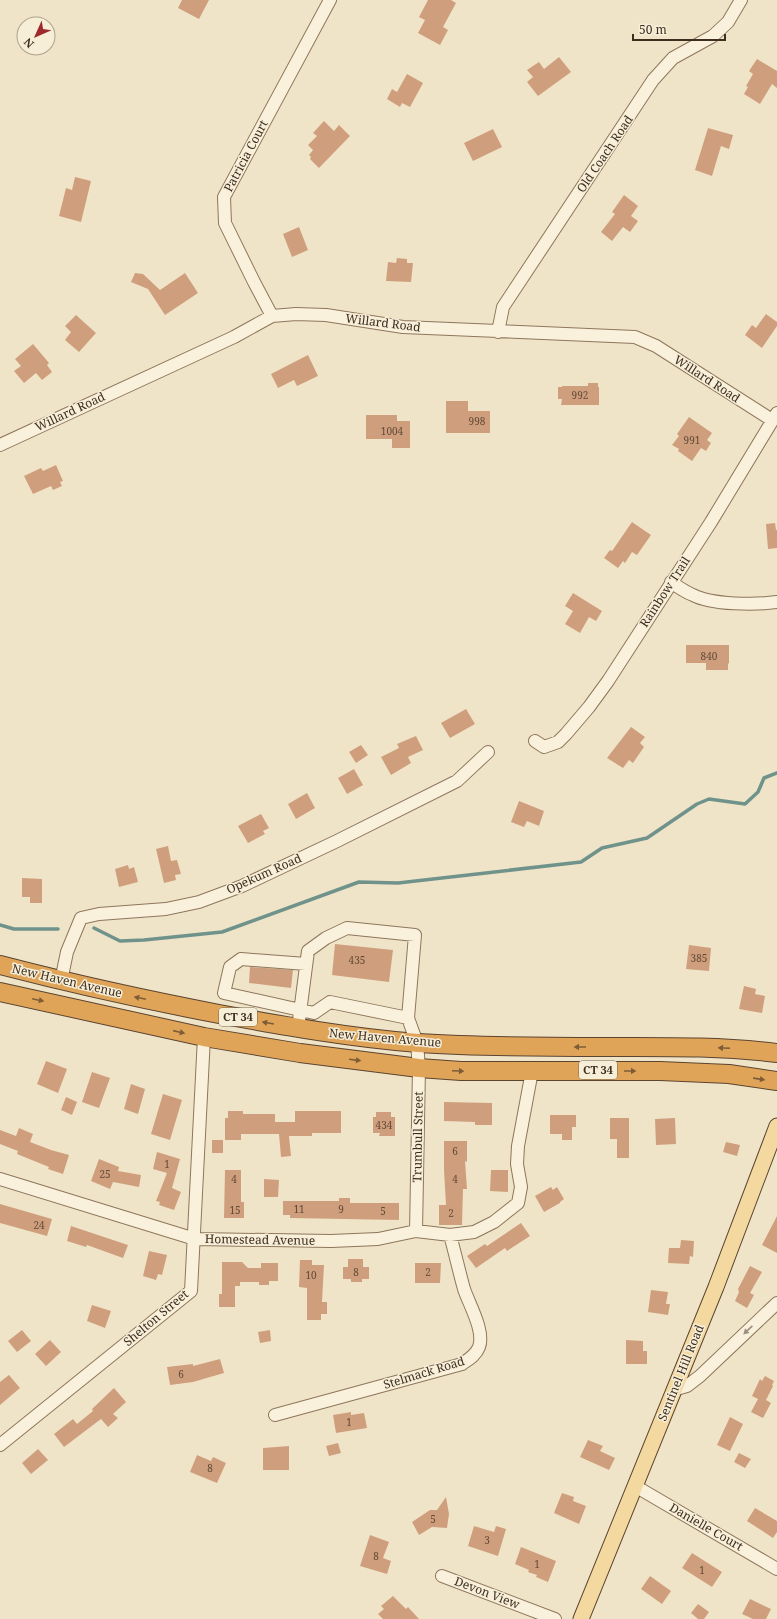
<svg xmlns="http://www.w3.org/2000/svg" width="777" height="1619" font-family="'Noto Serif',serif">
<rect width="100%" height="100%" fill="#f0e4c8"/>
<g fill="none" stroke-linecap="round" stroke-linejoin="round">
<path stroke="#6f938a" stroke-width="3.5" d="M 0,925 L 14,929 L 58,929
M 94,928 L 120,941 L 144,940 L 222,932 L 359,882 L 398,883 L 581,862 L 602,848 L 647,838 L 697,804 L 709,799 L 745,804 L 758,792 L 764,778 L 777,773"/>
</g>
<path fill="#cf9f7d" d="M 182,0 L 209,0 L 199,19 L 178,8 Z
M 428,0 L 451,0 L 456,3 L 443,27 L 448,30 L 440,45 L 418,33 L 425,20 L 419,17 Z
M 559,57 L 571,72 L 538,96 L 527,82 L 533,77 L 527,70 L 539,62 L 544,69 Z
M 757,59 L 777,71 L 777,88 L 772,84 L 760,104 L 744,94 L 748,87 L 746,86 L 753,74 L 749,71 Z
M 407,74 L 423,83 L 410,107 L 402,103 L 400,107 L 387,99 L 392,89 L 397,92 Z
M 324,121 L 334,131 L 339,125 L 350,136 L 319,168 L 310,159 L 311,157 L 309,155 L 313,150 L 308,145 L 317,136 L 313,133 Z
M 708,128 L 733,135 L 729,149 L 721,146 L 712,176 L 695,170 Z
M 493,129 L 502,147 L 473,161 L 464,143 Z
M 75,177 L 91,181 L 81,222 L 59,216 L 66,188 L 72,190 Z
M 624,195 L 638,206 L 631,216 L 638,221 L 630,232 L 623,227 L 612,241 L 601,232 L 615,214 L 612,212 Z
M 299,227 L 308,250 L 292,257 L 283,234 Z
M 397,258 L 407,259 L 407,263 L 413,263 L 411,282 L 386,281 L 388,262 L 396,263 Z
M 135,273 L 143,274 L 160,290 L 185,273 L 198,293 L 165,315 L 148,289 L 131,282 Z
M 766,314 L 777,322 L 777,326 L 762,348 L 745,335 L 752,325 L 756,328 Z
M 76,315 L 96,333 L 79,352 L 65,340 L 71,332 L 65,326 Z
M 33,344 L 49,363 L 47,365 L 52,372 L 42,380 L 36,373 L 24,383 L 14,371 L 21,366 L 15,359 Z
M 308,355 L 318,376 L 297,386 L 294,380 L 278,388 L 271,374 Z
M 588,383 L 598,383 L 598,387 L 599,387 L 599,405 L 561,405 L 562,399 L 558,399 L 558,387 L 562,387 L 562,386 L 588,386 Z
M 446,401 L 468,401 L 468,411 L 490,411 L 490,433 L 446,433 Z
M 366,415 L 397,415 L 397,421 L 410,421 L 410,448 L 392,448 L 392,439 L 366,439 Z
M 689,417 L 712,433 L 707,440 L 711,443 L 706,451 L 701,448 L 692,461 L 678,451 L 679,449 L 672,445 L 679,436 L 677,434 Z
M 56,465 L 63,481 L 60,482 L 62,486 L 53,490 L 51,486 L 33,494 L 24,476 L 41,468 L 43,471 Z
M 632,522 L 651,535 L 637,555 L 632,552 L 625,563 L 623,561 L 618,568 L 604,558 L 610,550 L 612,551 Z
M 775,523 L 776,530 L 777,530 L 777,548 L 768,549 L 766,524 Z
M 573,593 L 602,611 L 596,621 L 589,617 L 580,633 L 565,624 L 573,611 L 565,606 Z
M 686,645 L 729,645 L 729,663 L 728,664 L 728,670 L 706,670 L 706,663 L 686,663 Z
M 466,709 L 475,724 L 450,738 L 441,723 Z
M 631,727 L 645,737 L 640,743 L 644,747 L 633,763 L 629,760 L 623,768 L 607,758 Z
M 416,736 L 423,750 L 408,757 L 411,763 L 391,775 L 381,757 L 399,748 L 397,744 Z
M 361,745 L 368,755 L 356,763 L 349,752 Z
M 354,769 L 363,785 L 347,794 L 338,778 Z
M 307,793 L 315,808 L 296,819 L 288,804 Z
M 519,801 L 544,811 L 539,826 L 527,821 L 524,827 L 511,822 Z
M 261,814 L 269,828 L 263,831 L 265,834 L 248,843 L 238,826 Z
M 168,846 L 171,861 L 177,860 L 181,874 L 175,875 L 176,880 L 164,883 L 156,849 Z
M 128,865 L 129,869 L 134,867 L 138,882 L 119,887 L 115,869 Z
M 22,878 L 42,879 L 42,903 L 30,903 L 30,897 L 22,897 Z
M 335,944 L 393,950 L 389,982 L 332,975 Z
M 689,945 L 711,948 L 709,971 L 686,969 Z
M 250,967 L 293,970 L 291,988 L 249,983 Z
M 744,986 L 756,989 L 755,994 L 765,996 L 762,1013 L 739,1009 Z
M 46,1061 L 67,1069 L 58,1093 L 37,1084 Z
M 92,1072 L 110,1078 L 99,1108 L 82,1102 Z
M 131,1084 L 145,1089 L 138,1114 L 124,1109 Z
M 163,1094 L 182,1100 L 170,1140 L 151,1134 Z
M 66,1097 L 77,1102 L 72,1115 L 61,1110 Z
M 444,1102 L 492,1103 L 492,1125 L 475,1125 L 475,1122 L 444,1121 Z
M 228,1111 L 243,1111 L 243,1114 L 275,1114 L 275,1122 L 295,1122 L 295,1111 L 341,1111 L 341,1133 L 312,1133 L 312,1136 L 289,1136 L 291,1156 L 281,1157 L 279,1134 L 241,1134 L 241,1140 L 225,1140 L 225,1118 L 228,1118 Z
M 376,1112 L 391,1112 L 391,1117 L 395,1117 L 395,1136 L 379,1136 L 380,1133 L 373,1133 L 373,1117 L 376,1117 Z
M 550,1115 L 576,1115 L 576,1127 L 572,1127 L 572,1140 L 562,1140 L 562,1134 L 550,1134 Z
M 610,1118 L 629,1118 L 629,1158 L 617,1158 L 617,1139 L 610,1139 Z
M 675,1118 L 676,1144 L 656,1145 L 655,1119 Z
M 19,1128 L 33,1134 L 30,1142 L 51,1150 L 69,1155 L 63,1174 L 48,1169 L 49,1167 L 17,1154 L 18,1151 L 0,1144 L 0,1130 L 16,1136 Z
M 212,1140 L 223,1140 L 223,1153 L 212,1153 Z
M 444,1141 L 467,1141 L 467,1162 L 465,1161 L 467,1189 L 463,1189 L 462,1225 L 439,1225 L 439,1205 L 446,1205 L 444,1170 Z
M 726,1142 L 740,1145 L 737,1156 L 723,1152 Z
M 157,1152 L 180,1159 L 172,1188 L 181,1192 L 174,1210 L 159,1205 L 160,1202 L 156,1201 L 167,1173 L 153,1169 Z
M 99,1159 L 119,1167 L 118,1171 L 141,1175 L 139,1187 L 113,1182 L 110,1189 L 91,1181 Z
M 225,1170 L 241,1170 L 241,1202 L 244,1202 L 244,1218 L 224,1218 Z
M 491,1170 L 508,1170 L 508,1192 L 490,1191 Z
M 264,1179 L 279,1180 L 278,1197 L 264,1197 Z
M 551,1187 L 553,1190 L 557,1187 L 564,1199 L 560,1202 L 560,1203 L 544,1212 L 535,1196 Z
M 339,1198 L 350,1198 L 350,1203 L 399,1203 L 399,1220 L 290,1218 L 290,1215 L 283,1215 L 283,1201 L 339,1201 Z
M 0,1204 L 52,1219 L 47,1236 L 0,1223 Z
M 777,1216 L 777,1253 L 762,1245 Z
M 521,1223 L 530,1236 L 507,1251 L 505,1248 L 476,1268 L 467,1256 L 485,1244 L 487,1246 Z
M 71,1226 L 128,1245 L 123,1258 L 87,1245 L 86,1247 L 67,1241 Z
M 681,1240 L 694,1241 L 693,1257 L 690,1256 L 689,1264 L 668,1263 L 669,1248 L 680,1248 Z
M 149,1251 L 167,1255 L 162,1275 L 158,1274 L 156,1280 L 143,1276 Z
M 348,1259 L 363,1259 L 363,1267 L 369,1267 L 369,1279 L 362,1279 L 362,1282 L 351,1282 L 351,1279 L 343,1279 L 343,1267 L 348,1267 Z
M 300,1260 L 312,1260 L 312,1265 L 324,1265 L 322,1302 L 327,1302 L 327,1314 L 321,1314 L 321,1320 L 307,1320 L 307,1288 L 299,1287 Z
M 222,1262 L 242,1262 L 248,1268 L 261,1268 L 261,1263 L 278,1263 L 278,1281 L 269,1281 L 269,1285 L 259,1285 L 259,1282 L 240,1282 L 240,1286 L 235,1286 L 235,1307 L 219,1307 L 219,1294 L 222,1294 Z
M 415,1263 L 441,1263 L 440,1283 L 415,1283 Z
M 750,1266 L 762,1272 L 750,1293 L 754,1295 L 747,1308 L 735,1301 L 739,1292 L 738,1289 Z
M 651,1290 L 668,1292 L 666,1304 L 670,1304 L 668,1315 L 648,1312 Z
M 92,1305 L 111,1311 L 105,1328 L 87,1321 Z
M 22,1330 L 31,1341 L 17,1352 L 8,1341 Z
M 270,1330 L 271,1341 L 260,1343 L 258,1332 Z
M 50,1340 L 61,1352 L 46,1366 L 35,1354 Z
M 626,1340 L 643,1341 L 643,1351 L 647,1351 L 647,1364 L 626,1364 Z
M 220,1359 L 224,1373 L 193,1382 L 170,1385 L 167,1367 L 193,1364 L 193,1366 Z
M 9,1375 L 20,1388 L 0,1405 L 0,1382 Z
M 765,1376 L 774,1381 L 772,1385 L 773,1386 L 766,1400 L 771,1403 L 763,1418 L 751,1412 L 758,1399 L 752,1396 L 760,1379 L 762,1381 Z
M 114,1388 L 126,1402 L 113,1414 L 118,1418 L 108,1427 L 101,1419 L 64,1447 L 54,1434 L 73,1419 L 77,1424 L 93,1411 L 92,1409 Z
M 351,1412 L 351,1415 L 364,1413 L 367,1428 L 336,1433 L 333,1415 Z
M 730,1417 L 743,1424 L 730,1451 L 717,1445 Z
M 588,1440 L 603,1446 L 600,1451 L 615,1458 L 609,1470 L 580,1457 Z
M 338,1443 L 341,1453 L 329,1456 L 326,1446 Z
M 289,1446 L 289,1470 L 263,1470 L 263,1448 Z
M 38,1449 L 48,1460 L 31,1474 L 22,1463 Z
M 739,1453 L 751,1459 L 745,1468 L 734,1462 Z
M 197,1455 L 211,1461 L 213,1457 L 226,1463 L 217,1483 L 190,1472 Z
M 562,1493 L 574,1497 L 573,1501 L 586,1506 L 579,1524 L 554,1513 Z
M 446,1497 L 449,1514 L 447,1528 L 432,1527 L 419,1535 L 412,1522 L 430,1510 L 437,1510 Z
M 755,1508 L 777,1521 L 777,1532 L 773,1538 L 747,1521 Z
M 474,1526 L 494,1532 L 496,1526 L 506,1529 L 498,1556 L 468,1546 Z
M 370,1535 L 389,1542 L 383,1558 L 391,1561 L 387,1574 L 360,1566 Z
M 521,1547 L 556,1561 L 548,1582 L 536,1577 L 537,1575 L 528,1572 L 529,1570 L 515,1564 Z
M 692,1553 L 722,1572 L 712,1587 L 682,1568 Z
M 650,1576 L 671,1591 L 662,1604 L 641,1589 Z
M 393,1596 L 406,1609 L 408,1607 L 419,1619 L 383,1619 L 378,1614 L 384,1609 L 381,1606 Z
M 750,1599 L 771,1609 L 766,1619 L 753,1619 L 742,1614 Z
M 698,1604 L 709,1612 L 704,1619 L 698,1619 L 691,1613 Z"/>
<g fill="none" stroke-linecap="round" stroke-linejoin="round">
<defs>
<path id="minor" d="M 272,316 L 254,282 L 225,223 L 224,197 L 330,0
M 498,332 L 503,307 L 653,80 L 673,58 L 713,36 L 728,22 L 741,0
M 0,445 L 234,337 L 272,316 L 296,314 L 326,315 L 403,327 L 635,337 L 656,346 L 772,420
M 671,582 C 678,587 685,592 693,595 C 712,605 756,605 777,602
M 535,741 L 544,747 L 558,742 L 566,734 L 589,707 L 608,681 L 711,522 L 777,413
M 306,964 L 241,959 L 230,967 L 224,993 L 314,1013 L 330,1002 L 408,1018
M 61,981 L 67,952 L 81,918 L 99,914 L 166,909 L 199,902 L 242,886 L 337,841 L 457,781 L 488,752
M 298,1028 L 308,951 L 326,938 L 347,928 L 415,935 L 408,1018 L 417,1043 L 419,1068 L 416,1231
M 0,1179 L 195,1239 L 331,1241 L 378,1239 L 416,1231 L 450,1235 L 474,1232 L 494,1222 L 518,1203 L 521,1187 L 517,1164 L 518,1146 L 532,1071
M 673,1390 L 687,1386 L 700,1376 L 777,1303
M 275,1415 L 462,1364 C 469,1359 476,1355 479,1347 C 485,1331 469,1304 464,1289 C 459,1271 455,1253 450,1235
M 0,1445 L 191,1291 L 204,1037
M 635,1486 L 777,1569
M 442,1576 L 555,1619"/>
<path id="major" d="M 581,1619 L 716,1287 L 777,1126"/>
<path id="highway" d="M 0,965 C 73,984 146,1000 219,1014 C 285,1026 352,1038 418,1043 C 480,1047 542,1047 604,1047 C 662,1047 719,1046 777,1053
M 0,992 L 204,1037 L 300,1053 L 419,1068 L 461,1071 L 660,1071 L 729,1074 L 777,1081"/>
</defs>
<use href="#minor" stroke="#8d765c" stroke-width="14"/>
<use href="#major" stroke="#5b4430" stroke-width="17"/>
<use href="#highway" stroke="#5b4430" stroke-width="20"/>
<use href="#minor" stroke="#faf1dc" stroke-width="12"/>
<use href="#major" stroke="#f3d9a0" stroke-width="15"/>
<use href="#highway" stroke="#e0a458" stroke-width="18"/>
</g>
<defs><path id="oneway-solid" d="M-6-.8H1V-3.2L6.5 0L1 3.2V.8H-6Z"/></defs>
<g fill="#7e5d36">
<use href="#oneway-solid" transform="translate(140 998) rotate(-168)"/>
<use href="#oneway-solid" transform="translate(38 1000) rotate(12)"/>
<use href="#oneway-solid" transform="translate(268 1023) rotate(-170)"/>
<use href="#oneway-solid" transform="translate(179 1032) rotate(13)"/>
<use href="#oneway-solid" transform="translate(580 1047) rotate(180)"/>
<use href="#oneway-solid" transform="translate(724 1048) rotate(-177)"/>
<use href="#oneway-solid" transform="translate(355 1060) rotate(7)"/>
<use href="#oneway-solid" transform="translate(458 1071) rotate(2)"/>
<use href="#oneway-solid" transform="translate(630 1071)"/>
<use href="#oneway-solid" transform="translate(759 1079) rotate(8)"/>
</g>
<use fill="#9c907e" href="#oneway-solid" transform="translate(748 1330) rotate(137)"/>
<g text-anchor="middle" stroke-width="3" stroke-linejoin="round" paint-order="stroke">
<g font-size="10" fill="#624a37">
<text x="580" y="399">992</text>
<text x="477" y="425">998</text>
<text x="392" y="435">1004</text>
<text x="692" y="444">991</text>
<text x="709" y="660">840</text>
<text x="699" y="962">385</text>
<text x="357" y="964">435</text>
<text x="384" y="1129">434</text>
<text x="455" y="1155">6</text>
<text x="167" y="1168">1</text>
<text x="105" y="1178">25</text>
<text x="234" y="1183">4</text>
<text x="455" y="1183">4</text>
<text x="299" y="1213">11</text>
<text x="341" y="1213">9</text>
<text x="235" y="1214">15</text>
<text x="383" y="1215">5</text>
<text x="451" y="1217">2</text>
<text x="39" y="1229">24</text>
<text x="356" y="1276">8</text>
<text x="428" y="1276">2</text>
<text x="311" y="1279">10</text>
<text x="181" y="1378">6</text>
<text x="349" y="1426">1</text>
<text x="210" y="1472">8</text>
<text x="433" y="1523">5</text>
<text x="487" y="1544">3</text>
<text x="376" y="1560">8</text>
<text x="537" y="1568">1</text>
<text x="702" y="1574">1</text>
</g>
<g fill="#f7eed8" stroke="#756857" stroke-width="1">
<rect x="219" y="1008" width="38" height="18" rx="3"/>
<rect x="579" y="1061" width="38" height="18" rx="3"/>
</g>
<g font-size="11" font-weight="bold" fill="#3d2e20">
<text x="238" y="1021">CT 34</text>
<text x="598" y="1074">CT 34</text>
</g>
<g font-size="12" fill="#3d2e20" stroke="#f7eed8">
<text transform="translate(605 154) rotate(-56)" y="4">Old Coach Road</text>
<text transform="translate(246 156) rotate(-62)" y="4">Patricia Court</text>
<text transform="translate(383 323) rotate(7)" y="4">Willard Road</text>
<text transform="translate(707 379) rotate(33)" y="4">Willard Road</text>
<text transform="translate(70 412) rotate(-25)" y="4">Willard Road</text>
<text transform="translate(665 592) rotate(-57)" y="4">Rainbow Trail</text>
<text transform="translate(264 874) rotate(-24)" y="4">Opekum Road</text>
<text transform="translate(67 981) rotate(13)" y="4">New Haven Avenue</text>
<text transform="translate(385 1038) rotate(5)" y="4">New Haven Avenue</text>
<text transform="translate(418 1137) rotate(-89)" y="4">Trumbull Street</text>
<text transform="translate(260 1240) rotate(1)" y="4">Homestead Avenue</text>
<text transform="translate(156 1318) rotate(-40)" y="4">Shelton Street</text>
<text transform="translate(424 1373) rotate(-17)" y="4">Stelmack Road</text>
<text transform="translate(681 1373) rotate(-68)" y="4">Sentinel Hill Road</text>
<text transform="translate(706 1527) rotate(30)" y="4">Danielle Court</text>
<text transform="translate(487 1593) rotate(21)" y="4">Devon View</text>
</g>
</g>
<g transform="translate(36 36) rotate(225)"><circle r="19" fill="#f7eed8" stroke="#ada18e"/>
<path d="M0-3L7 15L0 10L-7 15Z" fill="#9e2a2b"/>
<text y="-6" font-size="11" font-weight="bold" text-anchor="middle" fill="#3d2e20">N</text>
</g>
<path d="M633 34v6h92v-6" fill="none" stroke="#3d2e20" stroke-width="2"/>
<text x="639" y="34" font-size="12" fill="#3d2e20" stroke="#f7eed8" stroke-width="3" paint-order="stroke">50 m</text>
</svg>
